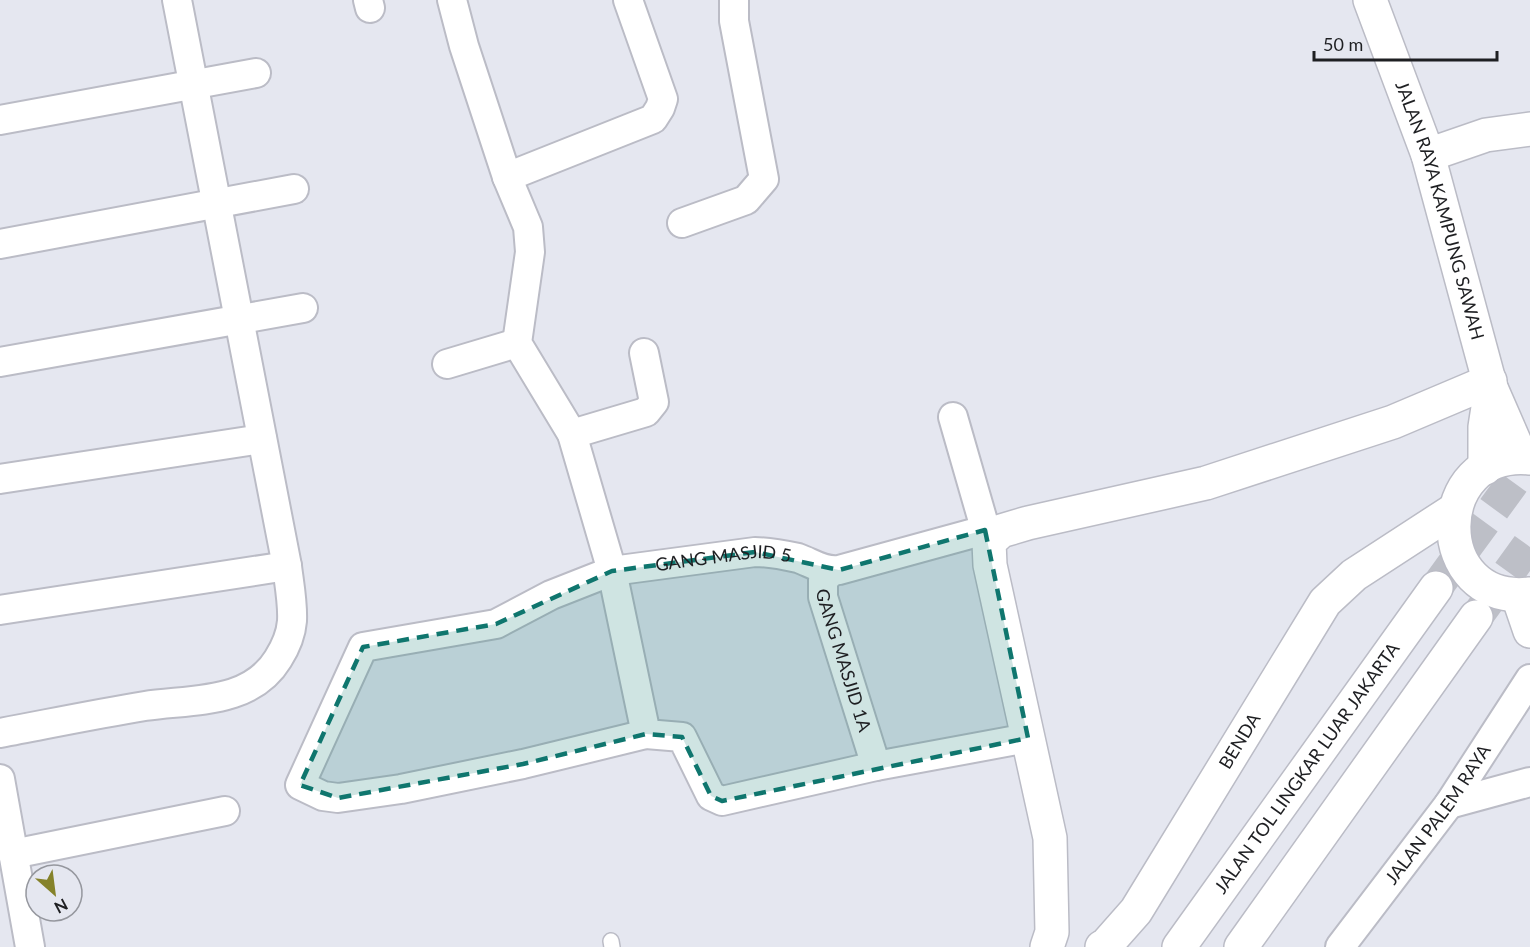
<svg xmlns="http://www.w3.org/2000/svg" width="1530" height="947" font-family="Lato,sans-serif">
<rect width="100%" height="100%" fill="#e5e7f0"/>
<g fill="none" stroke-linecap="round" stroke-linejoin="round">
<path stroke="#bdbfc7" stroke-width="33" stroke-dasharray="33 16" stroke-linecap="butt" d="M 1436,588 L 1530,459
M 1480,612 L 1530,543"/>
<defs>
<path id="service" d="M 611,941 L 612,947"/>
<g id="minor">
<path d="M 368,0 L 370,8"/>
<path d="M 452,0 L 464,46 L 507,177 L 528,227 L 530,252 L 517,343 L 572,434 L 612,571 L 646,734 L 682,737 L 711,796 L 722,801 L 876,766 L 1028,738"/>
<path d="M 0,120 L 256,73"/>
<path d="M 507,177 L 653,119 L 660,108 L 663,99 L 628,0"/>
<path d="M 682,223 L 746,200 L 764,179 L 734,21 L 734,0"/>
<path d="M 0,244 L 294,189"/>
<path d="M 0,362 L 303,308"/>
<path d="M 447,364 L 517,343"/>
<path d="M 953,417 L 989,542"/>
<path d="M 572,434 L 646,412 L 654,402 L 644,353"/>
<path d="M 0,479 L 262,439"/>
<path id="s1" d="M 832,571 L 823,580 L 823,597 L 876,766"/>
<path d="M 0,610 L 287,566"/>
<path d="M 0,733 C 48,724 96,714 145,706 C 191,699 250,705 278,659 C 285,648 291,634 292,621 C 293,603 289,583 287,566 L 177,0"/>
<path id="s2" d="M 646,734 L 523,764 L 401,789 L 338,798 L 323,796 L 300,785 L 363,647 L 496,624 L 551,595 L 612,571 L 755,552 C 769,552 784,555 798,558 C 812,563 824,572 839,570 L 985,530"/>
<path d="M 0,779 L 30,947"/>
<path d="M 1449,804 L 1530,782"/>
<path d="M 13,854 L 225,811"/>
<path id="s3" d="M 1340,947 L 1449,804 L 1530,679"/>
</g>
<g id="tertiary">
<path id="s4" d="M 1370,0 L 1428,155 L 1491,388 L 1521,457"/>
<path d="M 1428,155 L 1486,135 L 1530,129"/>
<path d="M 1530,458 C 1429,448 1428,606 1530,594"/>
<path d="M 1485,468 L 1485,427 L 1491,388"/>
<path d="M 1518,596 L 1530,631"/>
<path d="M 1047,947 L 1052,932 L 1050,838 L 990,565 L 989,542 L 1001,531 L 1028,523 L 1206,483 L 1393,422 L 1490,381"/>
<path id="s5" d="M 1102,947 L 1106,945 L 1136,911 L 1325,602 L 1354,575 L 1454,510"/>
</g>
<g id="motorway">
<path id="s6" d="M 1179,947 L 1436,588"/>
<path d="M 1241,947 L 1476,617"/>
</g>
</defs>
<use href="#service" stroke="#bbbcc6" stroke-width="18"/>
<use href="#minor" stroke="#bbbcc6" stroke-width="32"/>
<use href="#tertiary" stroke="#bbbcc6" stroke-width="36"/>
<use href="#motorway" stroke="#bbbcc6" stroke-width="36"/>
<use href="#service" stroke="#fff" stroke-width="15"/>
<use href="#minor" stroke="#fff" stroke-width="28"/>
<use href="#tertiary" stroke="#fff" stroke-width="33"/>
<use href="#motorway" stroke="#fff" stroke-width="33"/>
</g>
<path fill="#0f766e" fill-opacity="0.2" stroke="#0f766e" stroke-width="4.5" stroke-dasharray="12 8" stroke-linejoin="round" d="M 985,530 L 1028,738 L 722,801 L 711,796 L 682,737 L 646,734 L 523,764 L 338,798 L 300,785 L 363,647 L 496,624 L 612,571 L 755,552 L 839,570 Z"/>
<g text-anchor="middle" stroke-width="6" stroke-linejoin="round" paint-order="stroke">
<g font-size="18" fill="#1e1f22" stroke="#e5e7f0">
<text dy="6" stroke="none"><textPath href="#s4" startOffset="222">JALAN RAYA KAMPUNG SAWAH</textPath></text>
<text dy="6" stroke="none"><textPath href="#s2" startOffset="882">GANG MASJID 5</textPath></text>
<text dy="6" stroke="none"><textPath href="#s1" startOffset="96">GANG MASJID 1A</textPath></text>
<text dy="6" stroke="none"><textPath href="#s5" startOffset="249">BENDA</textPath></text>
<text dy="6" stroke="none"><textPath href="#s6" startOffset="220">JALAN TOL LINGKAR LUAR JAKARTA</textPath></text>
<text dy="6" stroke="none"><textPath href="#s3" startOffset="165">JALAN PALEM RAYA</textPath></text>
</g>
</g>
<g transform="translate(54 893) rotate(152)"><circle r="28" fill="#e5e7f0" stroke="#95979e" stroke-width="1.5"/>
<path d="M0-4.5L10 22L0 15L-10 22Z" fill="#85822a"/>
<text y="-9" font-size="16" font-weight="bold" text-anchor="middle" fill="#1e1f22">N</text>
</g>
<path d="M1314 51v9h183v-9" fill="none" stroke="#1e1f22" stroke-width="3"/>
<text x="1323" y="51" font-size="18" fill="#1e1f22" stroke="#e5e7f0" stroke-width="4.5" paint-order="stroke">50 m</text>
</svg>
